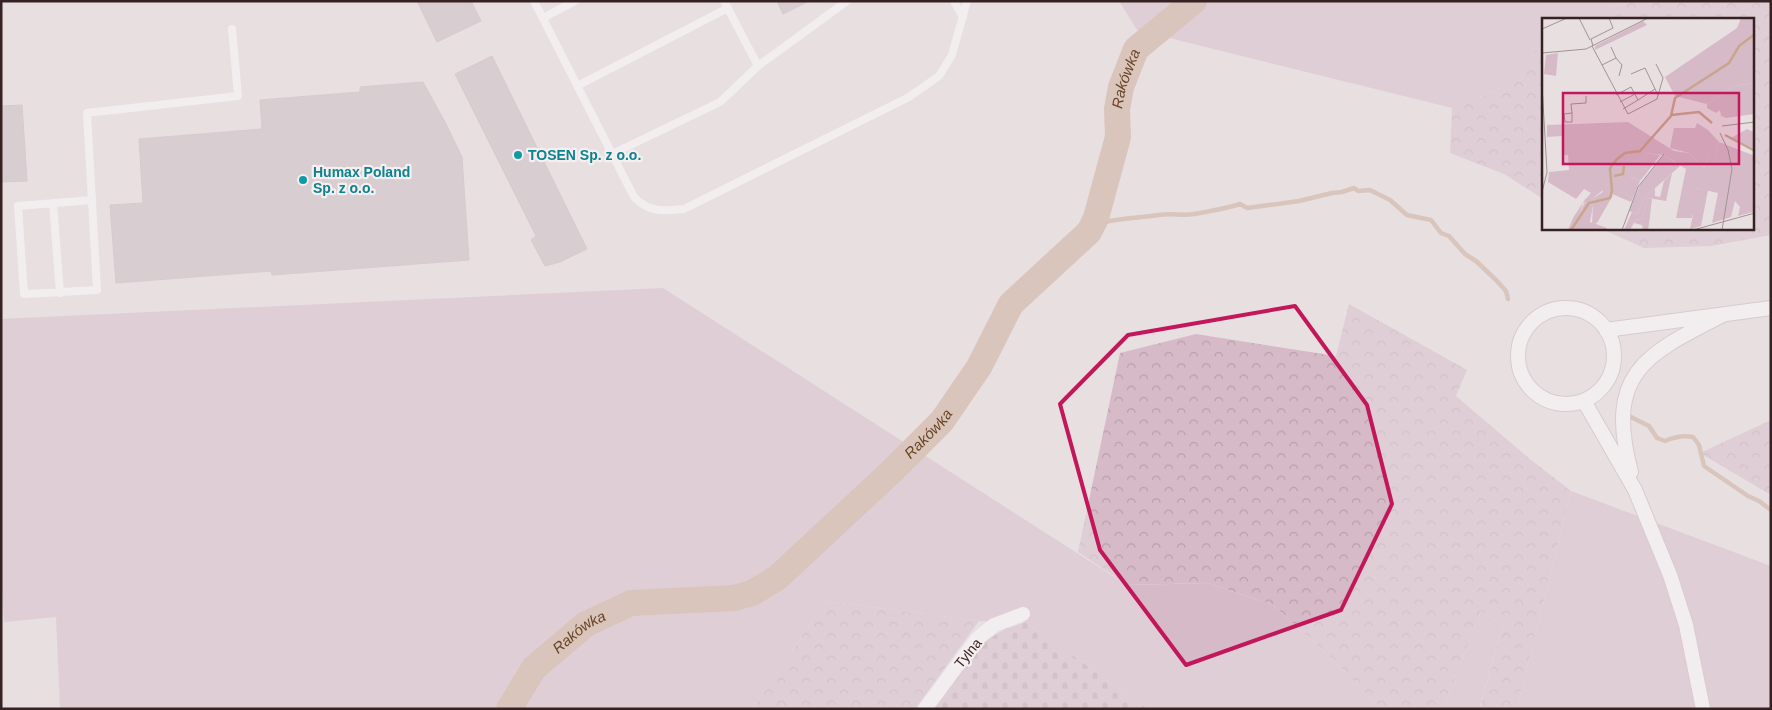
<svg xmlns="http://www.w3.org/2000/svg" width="1772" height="710" font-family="Arial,sans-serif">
<defs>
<pattern id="forest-crowns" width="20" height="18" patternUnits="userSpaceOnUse" patternTransform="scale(1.25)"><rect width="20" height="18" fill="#d7bac7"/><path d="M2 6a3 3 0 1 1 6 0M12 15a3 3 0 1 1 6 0" fill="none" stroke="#b9a0ab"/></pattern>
<pattern id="cemetery-stones" width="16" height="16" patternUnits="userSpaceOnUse" patternTransform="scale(1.25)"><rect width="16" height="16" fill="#d7bac7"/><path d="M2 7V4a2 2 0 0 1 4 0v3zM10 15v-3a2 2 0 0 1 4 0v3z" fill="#b9a0ab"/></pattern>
</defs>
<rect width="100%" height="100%" fill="#e8dfe1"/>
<path fill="#d7bac7" d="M 1119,1 L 1624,1 L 1590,19 L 1543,19 L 1543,43 L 1537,46 L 1521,80 L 1452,108 L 1137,30 Z
M 663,288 L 1127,585 L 1208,583 L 1273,605 L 1332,659 L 1381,709 L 1148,709 L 1026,622 L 979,621 L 826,601 L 752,709 L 60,709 L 56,617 L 4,622 L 1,571 L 1,319 Z
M 1571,491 L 1771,566 L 1771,709 L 1517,709 Z
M 1481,611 L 1503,625 L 1480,706 L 1486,709 L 1443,709 Z"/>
<path fill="url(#forest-crowns)" d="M 1624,1 L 1771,1 L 1771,235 L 1711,246 L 1644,248 L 1602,229 L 1753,229 L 1753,19 L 1590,19 Z
M 1543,43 L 1543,190 L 1542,198 L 1504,174 L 1450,153 L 1452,108 L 1521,80 L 1537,46 Z
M 1349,304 L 1467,370 L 1456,396 L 1531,460 L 1571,491 L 1517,709 L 1486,709 L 1480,707 L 1503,625 L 1481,611 L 1443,709 L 1381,709 L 1332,659 L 1273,605 L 1208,583 L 1127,585 L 1078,552 L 1120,353 L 1196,334 L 1336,356 Z
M 1771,420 L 1771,495 L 1700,453 Z
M 826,601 L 979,621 L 915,709 L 752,709 Z"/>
<path fill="url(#cemetery-stones)" d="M 1026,622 L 1148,709 L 932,709 L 979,645 L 1005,629 Z"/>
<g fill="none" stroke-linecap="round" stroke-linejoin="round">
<path stroke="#c8a68d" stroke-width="4.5" d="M 1093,224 C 1115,219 1137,218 1159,215 C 1171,213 1183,216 1194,214 C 1210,211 1225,209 1240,204 L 1247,208 L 1299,201 L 1332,193 L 1342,192 L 1354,188 L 1358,191 L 1370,190 L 1390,200 L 1407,215 L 1431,220 L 1441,233 L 1449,236 L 1465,254 L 1476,261 L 1496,280 L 1506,291 L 1508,299
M 1631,417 L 1649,426 L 1657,438 L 1665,441 C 1674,437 1684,435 1693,437 L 1699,445 L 1704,466 L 1748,496 L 1759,501 L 1771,510"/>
<path stroke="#c8a68d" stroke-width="26" id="s1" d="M 509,709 L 534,668 L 586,624 L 631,603 L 734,598 L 752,593 L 777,578 L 892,471 L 942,421 L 979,367 L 1011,304 L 1089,232 L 1096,218 L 1118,137 L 1117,109 L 1121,87 L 1136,49 L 1194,1"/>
</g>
<path fill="#c6b8ba" stroke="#c1b2b4" d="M 417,1 L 471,1 L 481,21 L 437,42 Z
M 777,1 L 809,1 L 783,14 Z
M 492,56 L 587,249 L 560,262 L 545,266 L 531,240 L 536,236 L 455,74 Z
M 423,82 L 446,124 L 462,157 L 469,260 L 272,275 L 271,271 L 116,283 L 110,205 L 143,203 L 139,139 L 262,129 L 260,100 L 360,92 L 360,87 Z
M 22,105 L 27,181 L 1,182 L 1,106 Z"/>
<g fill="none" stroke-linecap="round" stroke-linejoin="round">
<defs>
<path id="secondary" d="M1518 356a48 48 0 1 1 96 0a48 48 0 1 1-96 0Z
M 1606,330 L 1771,308
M 1584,401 L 1635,490 L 1670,575 L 1686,625 L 1703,709
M 1631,472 C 1605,373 1644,355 1725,314"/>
</defs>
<use href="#secondary" stroke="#c7b4b5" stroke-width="16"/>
<path stroke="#fff" stroke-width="8" d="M 534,1 L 634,197 C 650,213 662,211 684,209 L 909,97 L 939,76 L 952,55 L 967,1
M 954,1 L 963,17
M 543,18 L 575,1
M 758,66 L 847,1
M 577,86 L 728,8
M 612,154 L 720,102 L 758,66 L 724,1
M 92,200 L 18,206 L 24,294 L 97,290 L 87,113 L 238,96 L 232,29
M 53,203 L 60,293"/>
<path stroke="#fff" stroke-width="14" d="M 925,709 L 977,639 L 994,625 L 1023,614"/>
<use href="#secondary" stroke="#fff" stroke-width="14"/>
</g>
<path d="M0 0H1772V710H0ZM 1295,306 L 1367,405 L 1392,504 L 1341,610 L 1186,665 L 1100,550 L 1060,404 L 1128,335 Z" fill="#e8dfe1" fill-opacity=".55" fill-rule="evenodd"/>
<path fill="none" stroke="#c2185b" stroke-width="4" stroke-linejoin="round" d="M 1295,306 L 1367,405 L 1392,504 L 1341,610 L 1186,665 L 1100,550 L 1060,404 L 1128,335 Z"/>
<g fill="#0f9aa8" stroke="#f6eff0" stroke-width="2">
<circle cx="518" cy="155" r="5"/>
<circle cx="303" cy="180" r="5"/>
</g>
<g text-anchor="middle" stroke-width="4.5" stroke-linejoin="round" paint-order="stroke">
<g font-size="14" font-weight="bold" fill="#0d838f" stroke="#f6eff0" text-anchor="start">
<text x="528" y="160">TOSEN Sp. z o.o.</text>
<text x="313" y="177">Humax Poland<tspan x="313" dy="16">Sp. z o.o.</tspan></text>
</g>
<g font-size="14" fill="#362222" stroke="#f6eff0">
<text transform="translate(968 653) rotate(-51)" y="5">Tylna</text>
</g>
<g font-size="15" font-style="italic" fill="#6b4424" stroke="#f6eff0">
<text dy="5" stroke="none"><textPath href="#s1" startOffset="946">Rakówka</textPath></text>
<text dy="5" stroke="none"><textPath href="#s1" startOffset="526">Rakówka</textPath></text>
<text dy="5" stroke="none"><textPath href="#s1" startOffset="106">Rakówka</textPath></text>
</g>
</g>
<g transform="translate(1542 18)">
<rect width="212" height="212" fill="#e8dfe1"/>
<path d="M 199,0 L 212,0 L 212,65 L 192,68 L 165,86 L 133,78 L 123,59 L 195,10 ZM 101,3 L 105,7 L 53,32 L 53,28 ZM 16,35 L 14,58 L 2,56 L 4,37 ZM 86,104 L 132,133 L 147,135 L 162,150 L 168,136 L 171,146 L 177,124 L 213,138 L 211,194 L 196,198 L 198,189 L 193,183 L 189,199 L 170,205 L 176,175 L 154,170 L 150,200 L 134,200 L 144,151 L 122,137 L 103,135 L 95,147 L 107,152 L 98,163 L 89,159 L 77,173 L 91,180 L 89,184 L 61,172 L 50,181 L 46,178 L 49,175 L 42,171 L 34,181 L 6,164 L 7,154 L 27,152 L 26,137 L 21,137 L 20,118 L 5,119 L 5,107 ZM 130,155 L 124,183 L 106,180 L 100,202 L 94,201 L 88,212 L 82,212 L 90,194 L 95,196 L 103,179 L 113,170 L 113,178 L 118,179 L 122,163 ZM 44,180 L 47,182 L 41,185 L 38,194 L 48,186 L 51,187 L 48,204 L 65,210 L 64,212 L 26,212 L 31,200 L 40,186 Z" fill="#d7bac7"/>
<path d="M 212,65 L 212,96 L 184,100 L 179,98 L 178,92 L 174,95 L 165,90 L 165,86 L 192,68 ZM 155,105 L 166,112 L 177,124 L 171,147 L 168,145 L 168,136 L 162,150 L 147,135 L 128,130 L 132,110 L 153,110 ZM 205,111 L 212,114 L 212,133 L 189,120 ZM 103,135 L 118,137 L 107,152 L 94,147 ZM 89,159 L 98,163 L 91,180 L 76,173 ZM 56,167 L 71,177 L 55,205 L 50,207 L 51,187 L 48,186 L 38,194 L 46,178 L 50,181 L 61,174 ZM 153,170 L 166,172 L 159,208 L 148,211 L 151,197 L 147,195 ZM 106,180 L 110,181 L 107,206 L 106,212 L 101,212 L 100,207 L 92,205 L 94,201 L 100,202 Z" fill="#d7bac7"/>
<path d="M 122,137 L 138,148 L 103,179 L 95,196 L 87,193 L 98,167 Z" fill="#d7bac7"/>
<path fill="none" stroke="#c8a68d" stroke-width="2.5" d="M 129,97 L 157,94 L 170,105M 183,117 L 213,133M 72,158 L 81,156 L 82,148M 29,212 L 47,185 L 68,180 L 70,173 L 68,150 L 74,142 L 83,135 L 98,133 L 129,98 L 133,80 L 187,45 L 197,28 L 213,16"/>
<path fill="none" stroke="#a19395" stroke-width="1" d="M 37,0 L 48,22M 0,11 L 25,0M 50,28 L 86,96 L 115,81 L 121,60 L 114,46M 51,28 L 49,21 L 71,10 L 67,0M 0,35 L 44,31 L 106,0M 74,40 L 80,47 L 77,58M 60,47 L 74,40 L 69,29M 89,56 L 103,50 L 113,71M 0,67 L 5,154 L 0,174M 74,77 L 89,69 L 96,82 L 81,91M 96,82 L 113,71 L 116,77M 78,84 L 93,76M 30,95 L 22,96 L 23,104 L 30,104 L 30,95 L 29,86 L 44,85 L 44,78M 180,108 L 213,104M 178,115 L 186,132 L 190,151 L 180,212M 80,212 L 96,169 L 122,136M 151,212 L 213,195"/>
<path fill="#c2185b" fill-opacity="0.15" stroke="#c2185b" stroke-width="2.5" d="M 21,75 L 197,75 L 197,146 L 21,146 Z"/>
<rect width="212" height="212" fill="none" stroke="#362222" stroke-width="2.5"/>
</g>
<rect width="1772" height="710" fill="none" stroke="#362222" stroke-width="5"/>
</svg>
